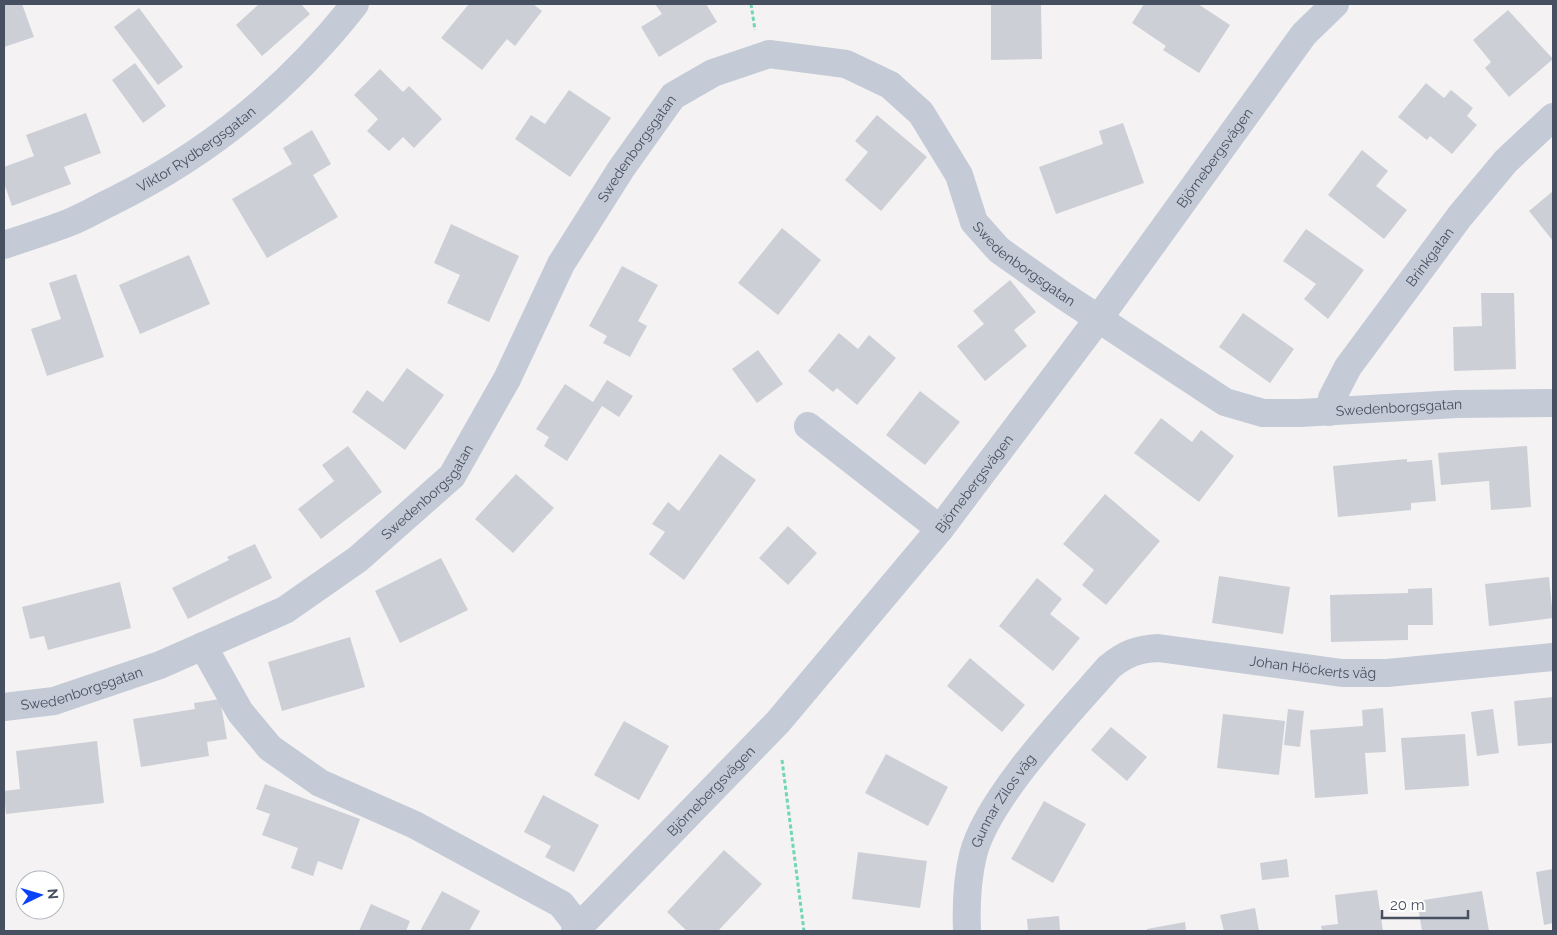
<svg xmlns="http://www.w3.org/2000/svg" width="1557" height="935" font-family="Raleway,sans-serif">
<rect width="100%" height="100%" fill="#f4f2f2"/>
<path fill="#cdcfd7" d="M 4,4 L 22,4 L 34,37 L 4,47 Z
M 259,4 L 301,4 L 310,14 L 262,56 L 236,25 Z
M 469,4 L 533,4 L 542,11 L 515,46 L 507,39 L 482,70 L 441,38 Z
M 655,4 L 706,4 L 717,22 L 659,57 L 641,27 L 662,14 Z
M 991,4 L 1041,4 L 1042,59 L 991,60 Z
M 1144,4 L 1198,4 L 1230,25 L 1199,73 L 1163,50 L 1166,46 L 1132,23 Z
M 139,8 L 183,67 L 158,85 L 114,27 Z
M 1508,10 L 1553,59 L 1509,97 L 1485,68 L 1491,62 L 1473,40 Z
M 135,63 L 166,106 L 143,123 L 112,80 Z
M 380,69 L 403,92 L 409,86 L 442,119 L 414,148 L 403,137 L 389,151 L 367,131 L 378,119 L 354,95 Z
M 1426,83 L 1444,98 L 1451,90 L 1473,108 L 1467,116 L 1477,125 L 1452,154 L 1430,136 L 1427,140 L 1398,117 Z
M 569,90 L 611,118 L 570,177 L 515,139 L 531,115 L 545,124 Z
M 86,113 L 101,153 L 64,167 L 71,184 L 12,206 L 4,183 L 4,167 L 34,156 L 26,135 Z
M 877,115 L 927,157 L 881,211 L 845,180 L 868,152 L 855,141 Z
M 1123,123 L 1144,183 L 1056,214 L 1039,167 L 1103,144 L 1099,131 Z
M 312,130 L 331,164 L 313,175 L 338,217 L 267,258 L 232,199 L 292,164 L 283,148 Z
M 1362,150 L 1388,171 L 1376,186 L 1407,210 L 1384,239 L 1328,195 Z
M 1553,191 L 1553,241 L 1529,211 Z
M 451,224 L 519,256 L 489,322 L 447,303 L 460,275 L 434,263 Z
M 782,228 L 821,260 L 778,315 L 738,283 Z
M 1306,229 L 1364,270 L 1328,319 L 1304,299 L 1316,284 L 1283,261 Z
M 189,255 L 210,304 L 140,334 L 119,285 Z
M 622,266 L 658,285 L 638,321 L 647,326 L 630,357 L 603,343 L 607,336 L 589,326 Z
M 76,274 L 104,357 L 47,376 L 31,329 L 61,319 L 49,283 Z
M 1010,280 L 1036,312 L 1014,330 L 1027,346 L 985,381 L 957,346 L 984,324 L 973,311 Z
M 1481,293 L 1514,293 L 1516,369 L 1454,371 L 1453,327 L 1482,326 Z
M 1243,313 L 1294,349 L 1270,383 L 1219,347 Z
M 839,333 L 858,349 L 869,335 L 896,358 L 857,405 L 837,388 L 833,392 L 808,371 Z
M 758,350 L 783,384 L 757,403 L 732,369 Z
M 407,368 L 444,395 L 405,450 L 352,412 L 367,390 L 383,402 Z
M 607,380 L 633,396 L 619,417 L 602,406 L 567,461 L 544,446 L 549,437 L 536,429 L 565,384 L 593,402 Z
M 920,391 L 960,422 L 925,465 L 886,435 Z
M 1161,418 L 1192,442 L 1201,430 L 1234,456 L 1199,502 L 1134,453 Z
M 348,446 L 382,492 L 321,539 L 298,509 L 334,481 L 322,465 Z
M 1527,446 L 1531,507 L 1491,510 L 1489,481 L 1441,485 L 1438,453 Z
M 720,454 L 756,480 L 684,580 L 649,554 L 665,532 L 652,524 L 668,502 L 679,511 Z
M 1407,459 L 1407,462 L 1432,460 L 1436,501 L 1411,503 L 1411,510 L 1338,517 L 1333,466 Z
M 516,474 L 554,508 L 513,553 L 475,519 Z
M 1105,494 L 1160,541 L 1106,605 L 1082,585 L 1094,570 L 1063,544 Z
M 788,526 L 817,553 L 788,585 L 759,558 Z
M 255,544 L 272,578 L 188,619 L 172,588 L 229,560 L 227,557 Z
M 441,558 L 468,610 L 400,643 L 375,591 Z
M 1219,576 L 1290,587 L 1283,634 L 1212,623 Z
M 1549,577 L 1553,618 L 1489,626 L 1485,584 Z
M 1037,578 L 1062,599 L 1050,614 L 1080,638 L 1053,671 L 999,626 Z
M 120,582 L 131,628 L 48,650 L 44,636 L 30,639 L 22,607 Z
M 1432,588 L 1433,625 L 1408,625 L 1408,640 L 1331,642 L 1330,595 L 1408,593 L 1408,589 Z
M 350,637 L 365,687 L 282,711 L 268,662 Z
M 970,658 L 1025,705 L 1002,732 L 947,686 Z
M 1553,697 L 1553,743 L 1518,746 L 1514,701 Z
M 220,699 L 227,739 L 207,742 L 209,756 L 141,767 L 133,719 L 195,709 L 194,703 Z
M 1383,708 L 1386,752 L 1365,753 L 1368,794 L 1315,798 L 1310,730 L 1363,726 L 1362,710 Z
M 1288,709 L 1304,711 L 1300,747 L 1284,745 Z
M 1493,709 L 1499,753 L 1477,756 L 1471,712 Z
M 1223,714 L 1285,721 L 1279,775 L 1217,768 Z
M 624,721 L 669,746 L 639,800 L 594,775 Z
M 1111,727 L 1147,757 L 1127,781 L 1091,750 Z
M 1465,734 L 1469,786 L 1405,790 L 1401,738 Z
M 97,741 L 104,803 L 6,814 L 4,791 L 20,789 L 16,751 Z
M 886,754 L 948,787 L 928,826 L 865,793 Z
M 265,784 L 360,819 L 342,870 L 318,861 L 313,876 L 291,868 L 298,848 L 262,835 L 270,814 L 256,809 Z
M 543,795 L 599,825 L 574,872 L 545,857 L 551,846 L 524,832 Z
M 1044,801 L 1086,824 L 1053,883 L 1011,859 Z
M 724,850 L 762,884 L 718,931 L 687,931 L 667,912 Z
M 858,852 L 927,861 L 920,908 L 852,899 Z
M 1287,859 L 1289,877 L 1262,880 L 1260,863 Z
M 1553,869 L 1553,923 L 1544,925 L 1536,872 Z
M 1377,890 L 1383,931 L 1322,931 L 1321,926 L 1338,924 L 1335,895 Z
M 442,891 L 480,911 L 469,931 L 420,931 Z
M 1482,891 L 1489,931 L 1422,931 L 1417,901 Z
M 371,904 L 410,921 L 406,931 L 359,931 Z
M 1255,908 L 1259,931 L 1224,931 L 1220,915 Z
M 1059,916 L 1060,931 L 1028,931 L 1027,919 Z
M 1185,922 L 1186,931 L 1147,931 L 1147,929 Z"/>
<g fill="none" stroke-linecap="round" stroke-linejoin="round">
<path stroke="#71d6b8" stroke-width="3" stroke-dasharray="4 2.5" stroke-linecap="butt" d="M 751,4 L 755,30
M 782,760 L 804,931"/>
<g stroke="#c4cbd7" stroke-width="28">
<path id="s1" d="M 4,245 C 25,238 47,231 68,223 C 84,217 98,208 113,201 C 208,154 290,87 355,4"/>
<path id="s2" d="M 1330,412 L 1332,398 L 1348,367 L 1460,216 L 1506,161 L 1553,117"/>
<path d="M 808,426 L 940,529"/>
<path d="M 203,646 L 240,712 L 270,748 L 320,783 L 415,825 L 561,904 L 579,927"/>
<path id="s3" d="M 4,707 L 54,701 L 160,665 L 285,610 L 358,559 L 452,476 L 507,379 L 561,264 L 621,169 L 673,96 L 713,73 L 769,54 L 846,64 L 890,85 L 921,113 L 959,175 L 974,222 L 999,250 L 1064,296 L 1225,402 L 1263,413 L 1300,413 L 1457,404 L 1553,403"/>
<path id="s4" d="M 575,931 L 778,722 L 940,529 L 1099,318 L 1304,34 L 1335,4"/>
<path id="s5" d="M 967,931 C 966,906 967,880 973,855 C 987,798 1069,713 1109,667 C 1125,654 1137,649 1158,648 L 1342,673 L 1387,673 L 1553,657"/>
</g>
</g>
<g text-anchor="middle" stroke-width="5" stroke-linejoin="round" paint-order="stroke">
<g font-size="14" fill="#475061" stroke="#fff">
<text dy="5" stroke="none"><textPath href="#s1" startOffset="216">Viktor Rydbergsgatan</textPath></text>
<text dy="5" stroke="none"><textPath href="#s3" startOffset="890">Swedenborgsgatan</textPath></text>
<text dy="5" stroke="none"><textPath href="#s4" startOffset="1005">Björnebergsvägen</textPath></text>
<text dy="5" stroke="none"><textPath href="#s2" startOffset="186">Brinkgatan</textPath></text>
<text dy="5" stroke="none"><textPath href="#s3" startOffset="1415">Swedenborgsgatan</textPath></text>
<text dy="5" stroke="none"><textPath href="#s3" startOffset="1835">Swedenborgsgatan</textPath></text>
<text dy="5" stroke="none"><textPath href="#s4" startOffset="600">Björnebergsvägen</textPath></text>
<text dy="5" stroke="none"><textPath href="#s3" startOffset="485">Swedenborgsgatan</textPath></text>
<text dy="5" stroke="none"><textPath href="#s5" startOffset="520">Johan Höckerts väg</textPath></text>
<text dy="5" stroke="none"><textPath href="#s3" startOffset="80">Swedenborgsgatan</textPath></text>
<text dy="5" stroke="none"><textPath href="#s4" startOffset="195">Björnebergsvägen</textPath></text>
<text dy="5" stroke="none"><textPath href="#s5" startOffset="139">Gunnar Zilos väg</textPath></text>
</g>
</g>
<rect width="1557" height="935" fill="none" stroke="#475061" stroke-width="10"/>
<g transform="translate(40 895) rotate(85)"><circle r="24" fill="#ffffff" stroke="#b5b9c0"/>
<path d="M0-4L9 19L0 12L-9 19Z" fill="#0742f9"/>
<text y="-8" font-size="14" font-weight="bold" text-anchor="middle" fill="#475061">N</text>
</g>
<path d="M1382 910v8h86v-8" fill="none" stroke="#475061" stroke-width="2.5"/>
<text x="1390" y="910" font-size="15" fill="#475061" stroke="#ffffff" stroke-width="4" paint-order="stroke">20 m</text>
</svg>
